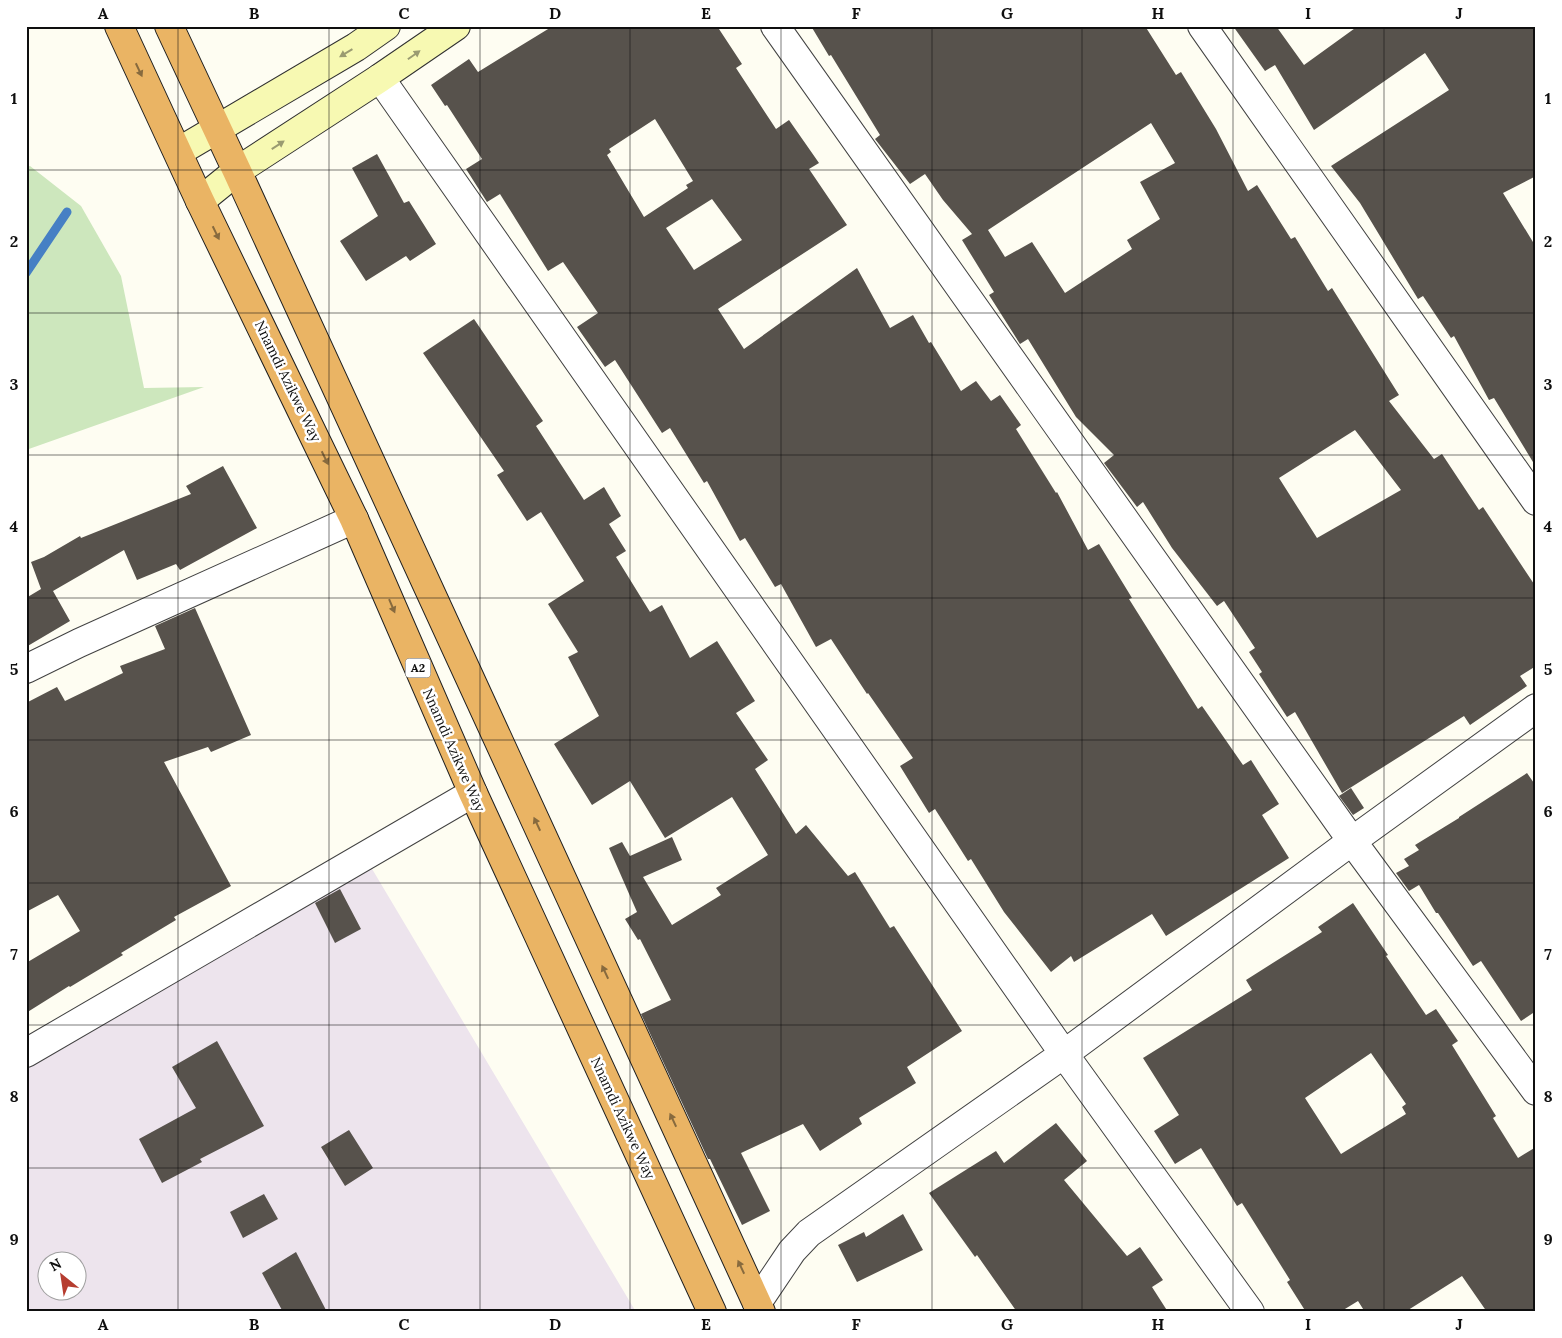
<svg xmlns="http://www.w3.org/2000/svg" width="1562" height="1338" font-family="Lora,serif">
<rect width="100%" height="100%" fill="#fefdf2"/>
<path fill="#ede4ed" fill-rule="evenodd" d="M 359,847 L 636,1312 L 26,1312 L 26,1049 ZM 48,1260 L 78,1260 L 78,1290 L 48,1290 Z"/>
<path fill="#cde7bd" d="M 30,166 L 81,206 L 121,276 L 144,388 L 204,387 L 26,450 L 26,167 Z"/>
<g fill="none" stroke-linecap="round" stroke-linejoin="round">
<path stroke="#4680c4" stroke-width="9" d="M 26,273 L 67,212"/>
</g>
<path fill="#57524c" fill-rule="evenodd" d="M 553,26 L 717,26 L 742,64 L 736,68 L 776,129 L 789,120 L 819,163 L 809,169 L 847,225 L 718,309 L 744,349 L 857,268 L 890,328 L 913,315 L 929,343 L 931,342 L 961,391 L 976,381 L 991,401 L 1000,395 L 1021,425 L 1016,429 L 1056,493 L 1057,492 L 1088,550 L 1099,544 L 1132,598 L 1129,599 L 1198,709 L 1202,706 L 1243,765 L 1251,760 L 1279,804 L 1262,815 L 1289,858 L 1166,936 L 1152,914 L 1074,962 L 1071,956 L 1051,972 L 1004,912 L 971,859 L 968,861 L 935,809 L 929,813 L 900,766 L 913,758 L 868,693 L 867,694 L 831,639 L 816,647 L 781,584 L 775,587 L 745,538 L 740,541 L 707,481 L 704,483 L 670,428 L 662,433 L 615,360 L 605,367 L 577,327 L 598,313 L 563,262 L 548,271 L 500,194 L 487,202 L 466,169 L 482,159 L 447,105 L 445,106 L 431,85 L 469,59 L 478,72 ZM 655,119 L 693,181 L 686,185 L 688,188 L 644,217 L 607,155 L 611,152 L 609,149 ZM 712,199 L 742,240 L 694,270 L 666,228 Z
M 811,26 L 1145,26 L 1176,75 L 1181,72 L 1216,129 L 1248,191 L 1257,185 L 1291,239 L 1295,237 L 1328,291 L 1332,288 L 1399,395 L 1389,401 L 1434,459 L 1442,454 L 1479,510 L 1483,507 L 1536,587 L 1536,666 L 1520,676 L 1527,686 L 1470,725 L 1464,716 L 1342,793 L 1295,712 L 1287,717 L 1259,674 L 1262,672 L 1249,652 L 1255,648 L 1224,601 L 1217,606 L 1172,548 L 1143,502 L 1137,507 L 1104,463 L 1114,455 L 1076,417 L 1028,339 L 1020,344 L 989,295 L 994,292 L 962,240 L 972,234 L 943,200 L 925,174 L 910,184 L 875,139 L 880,135 L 831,55 L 829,56 ZM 1151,123 L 1175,163 L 1140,182 L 1160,219 L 1127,240 L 1132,249 L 1065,293 L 1032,242 L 1005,257 L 988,230 ZM 1355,430 L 1401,490 L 1317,538 L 1279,478 Z
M 1233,26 L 1276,26 L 1304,65 L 1358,26 L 1536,26 L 1536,176 L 1503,193 L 1536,247 L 1536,467 L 1494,398 L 1489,400 L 1454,336 L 1451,338 L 1423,296 L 1418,299 L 1360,203 L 1331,166 L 1449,90 L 1425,53 L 1314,130 L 1275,65 L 1265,71 Z
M 377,154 L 404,203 L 409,201 L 436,244 L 410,261 L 406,256 L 366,281 L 340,241 L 378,216 L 352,168 Z
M 474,319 L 543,421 L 536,426 L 584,500 L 604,487 L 621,516 L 609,524 L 626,551 L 616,557 L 650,612 L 662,605 L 690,658 L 717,641 L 755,701 L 736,713 L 768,760 L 755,769 L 796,834 L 806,825 L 848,876 L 855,872 L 890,928 L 894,926 L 962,1031 L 907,1067 L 916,1083 L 859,1118 L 862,1124 L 820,1151 L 803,1124 L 741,1153 L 770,1211 L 742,1225 L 710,1159 L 708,1159 L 641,1014 L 671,1000 L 640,939 L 638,940 L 625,919 L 637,912 L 609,848 L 622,842 L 630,856 L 672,837 L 682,860 L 643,877 L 672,925 L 721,895 L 716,888 L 768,855 L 732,797 L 665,838 L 630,781 L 592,805 L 554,744 L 599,716 L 568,657 L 578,652 L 548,604 L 584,581 L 541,512 L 527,521 L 497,475 L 504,471 L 423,353 Z
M 223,466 L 257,528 L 180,570 L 176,564 L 137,580 L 124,550 L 53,591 L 70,621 L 26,647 L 26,598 L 41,589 L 31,562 L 44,557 L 80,536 L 81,538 L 191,494 L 186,486 Z
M 195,608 L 251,735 L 211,752 L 208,747 L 164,762 L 231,886 L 174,917 L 176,920 L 121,953 L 123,955 L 70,987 L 69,986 L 26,1013 L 26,963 L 80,931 L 58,895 L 26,912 L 26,703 L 57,687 L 65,701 L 123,673 L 120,666 L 165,649 L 155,626 Z
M 1527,773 L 1536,786 L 1536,1011 L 1521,1021 L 1481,961 L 1473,966 L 1438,913 L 1436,913 L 1419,885 L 1409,891 L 1396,873 L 1409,866 L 1404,859 L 1419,850 L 1415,845 L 1459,818 L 1459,817 Z
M 1351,788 L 1364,808 L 1353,815 L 1339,796 Z
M 340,889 L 361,929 L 335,943 L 315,903 Z
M 1353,903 L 1388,955 L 1386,956 L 1426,1015 L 1436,1009 L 1458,1041 L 1452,1045 L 1496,1116 L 1493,1118 L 1518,1158 L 1536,1147 L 1536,1312 L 1487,1312 L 1462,1276 L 1405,1312 L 1365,1312 L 1358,1301 L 1340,1312 L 1306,1312 L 1287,1282 L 1290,1280 L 1242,1203 L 1237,1206 L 1201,1148 L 1175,1164 L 1154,1131 L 1179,1115 L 1143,1058 L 1252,990 L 1246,980 L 1322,932 L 1318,927 ZM 1371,1053 L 1406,1104 L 1402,1107 L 1406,1114 L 1341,1154 L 1305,1098 Z
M 217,1041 L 264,1126 L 200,1159 L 202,1162 L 162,1183 L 139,1139 L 196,1108 L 172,1067 Z
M 1056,1123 L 1087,1161 L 1064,1180 L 1127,1256 L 1140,1247 L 1163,1280 L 1152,1287 L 1168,1312 L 1017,1312 L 977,1255 L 975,1257 L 929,1193 L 996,1151 L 1004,1163 Z
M 349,1130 L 373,1168 L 345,1186 L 321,1147 Z
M 264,1194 L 278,1219 L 243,1238 L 230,1212 Z
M 903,1214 L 923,1250 L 857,1282 L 838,1245 L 864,1232 L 866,1237 Z
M 296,1252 L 327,1312 L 283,1312 L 262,1273 Z"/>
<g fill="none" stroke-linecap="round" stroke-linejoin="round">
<defs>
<path id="street" d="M 775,26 L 1352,841 L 1536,1091
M 1202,26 L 1536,501
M 380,78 L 1064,1054 L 1250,1312
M 26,669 L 79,643 L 354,519
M 26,1053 L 473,793
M 757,1303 L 792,1251 L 809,1233 L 1064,1054 L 1352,841 L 1536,708"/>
<path id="secondary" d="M 178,152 L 356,47 L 386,26
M 200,201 L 237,171 L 380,78 L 456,26"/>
<path id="highway" d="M 119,26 L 200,201 L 354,519 L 473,793 L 712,1312
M 169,26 L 237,171 L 761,1312"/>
</defs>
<use href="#street" stroke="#424242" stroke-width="30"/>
<use href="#secondary" stroke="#313131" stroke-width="30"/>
<use href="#highway" stroke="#202020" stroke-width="30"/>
<use href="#street" stroke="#fff" stroke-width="28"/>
<use href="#secondary" stroke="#f7f9b2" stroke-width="28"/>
<use href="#highway" stroke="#eab464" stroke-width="28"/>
</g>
<defs><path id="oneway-solid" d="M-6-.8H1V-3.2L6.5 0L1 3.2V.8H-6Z" transform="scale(1.25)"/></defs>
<g fill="#9a9b71">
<use href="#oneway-solid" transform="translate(346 53) rotate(149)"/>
<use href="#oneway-solid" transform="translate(414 55) rotate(-35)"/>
<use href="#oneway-solid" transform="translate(278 145) rotate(-33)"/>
</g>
<g fill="#876a3e">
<use href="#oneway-solid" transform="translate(139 70) rotate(65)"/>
<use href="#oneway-solid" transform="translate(216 233) rotate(64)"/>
<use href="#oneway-solid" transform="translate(325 458) rotate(64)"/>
<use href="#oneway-solid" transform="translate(392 606) rotate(67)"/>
<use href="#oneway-solid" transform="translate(537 824) rotate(-115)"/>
<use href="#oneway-solid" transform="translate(605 972) rotate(-115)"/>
<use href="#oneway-solid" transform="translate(673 1120) rotate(-115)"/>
<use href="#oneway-solid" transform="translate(741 1267) rotate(-115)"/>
</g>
<path fill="none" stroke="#0f0f0f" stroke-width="1" stroke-opacity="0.55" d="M 178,26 L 178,1312M 329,26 L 329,1312M 480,26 L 480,1312M 630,26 L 630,1312M 781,26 L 781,1312M 932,26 L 932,1312M 1082,26 L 1082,1312M 1233,26 L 1233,1312M 1384,26 L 1384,1312M 26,170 L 1536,170M 26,313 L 1536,313M 26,455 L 1536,455M 26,598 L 1536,598M 26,740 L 1536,740M 26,883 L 1536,883M 26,1025 L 1536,1025M 26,1168 L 1536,1168"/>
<g text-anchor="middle" stroke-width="5" stroke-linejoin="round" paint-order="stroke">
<rect fill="#fff" stroke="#575757" stroke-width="1" x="405.5" y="658.5" width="25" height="19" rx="4"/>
<g font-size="12" font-weight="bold" fill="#0f0f0f">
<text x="418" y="672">A2</text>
</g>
<g font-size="14" fill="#0f0f0f" stroke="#fff">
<text transform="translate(288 381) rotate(64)" y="5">Nnamdi Azikwe Way</text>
<text transform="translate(454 750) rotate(66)" y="5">Nnamdi Azikwe Way</text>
<text transform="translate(623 1118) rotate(65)" y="5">Nnamdi Azikwe Way</text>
</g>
</g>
<rect width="1562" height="1338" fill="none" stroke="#ffffff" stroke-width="55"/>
<g transform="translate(62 1276) rotate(330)"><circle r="24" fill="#ffffff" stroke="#9f9f9f"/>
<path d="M0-4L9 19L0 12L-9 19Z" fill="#b63d30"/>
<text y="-8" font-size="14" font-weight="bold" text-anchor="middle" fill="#0f0f0f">N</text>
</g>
<rect x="28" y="28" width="1506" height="1282" fill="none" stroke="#0f0f0f" stroke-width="2"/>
<g font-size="16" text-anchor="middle" font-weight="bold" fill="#0f0f0f">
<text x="103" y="19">A</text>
<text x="254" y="19">B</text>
<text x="404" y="19">C</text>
<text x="555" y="19">D</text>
<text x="706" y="19">E</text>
<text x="856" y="19">F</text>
<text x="1007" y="19">G</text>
<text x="1158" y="19">H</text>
<text x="1308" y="19">I</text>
<text x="1459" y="19">J</text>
<text x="14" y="104">1</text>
<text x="1548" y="104">1</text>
<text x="14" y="247">2</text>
<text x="1548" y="247">2</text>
<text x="14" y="390">3</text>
<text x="1548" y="390">3</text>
<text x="14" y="532">4</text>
<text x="1548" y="532">4</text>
<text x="14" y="675">5</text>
<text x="1548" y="675">5</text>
<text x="14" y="817">6</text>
<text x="1548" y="817">6</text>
<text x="14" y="960">7</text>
<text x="1548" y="960">7</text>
<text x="14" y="1102">8</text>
<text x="1548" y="1102">8</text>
<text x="14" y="1245">9</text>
<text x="1548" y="1245">9</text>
<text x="103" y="1330">A</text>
<text x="254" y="1330">B</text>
<text x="404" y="1330">C</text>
<text x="555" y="1330">D</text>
<text x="706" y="1330">E</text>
<text x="856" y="1330">F</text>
<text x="1007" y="1330">G</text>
<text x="1158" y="1330">H</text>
<text x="1308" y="1330">I</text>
<text x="1459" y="1330">J</text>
</g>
</svg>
